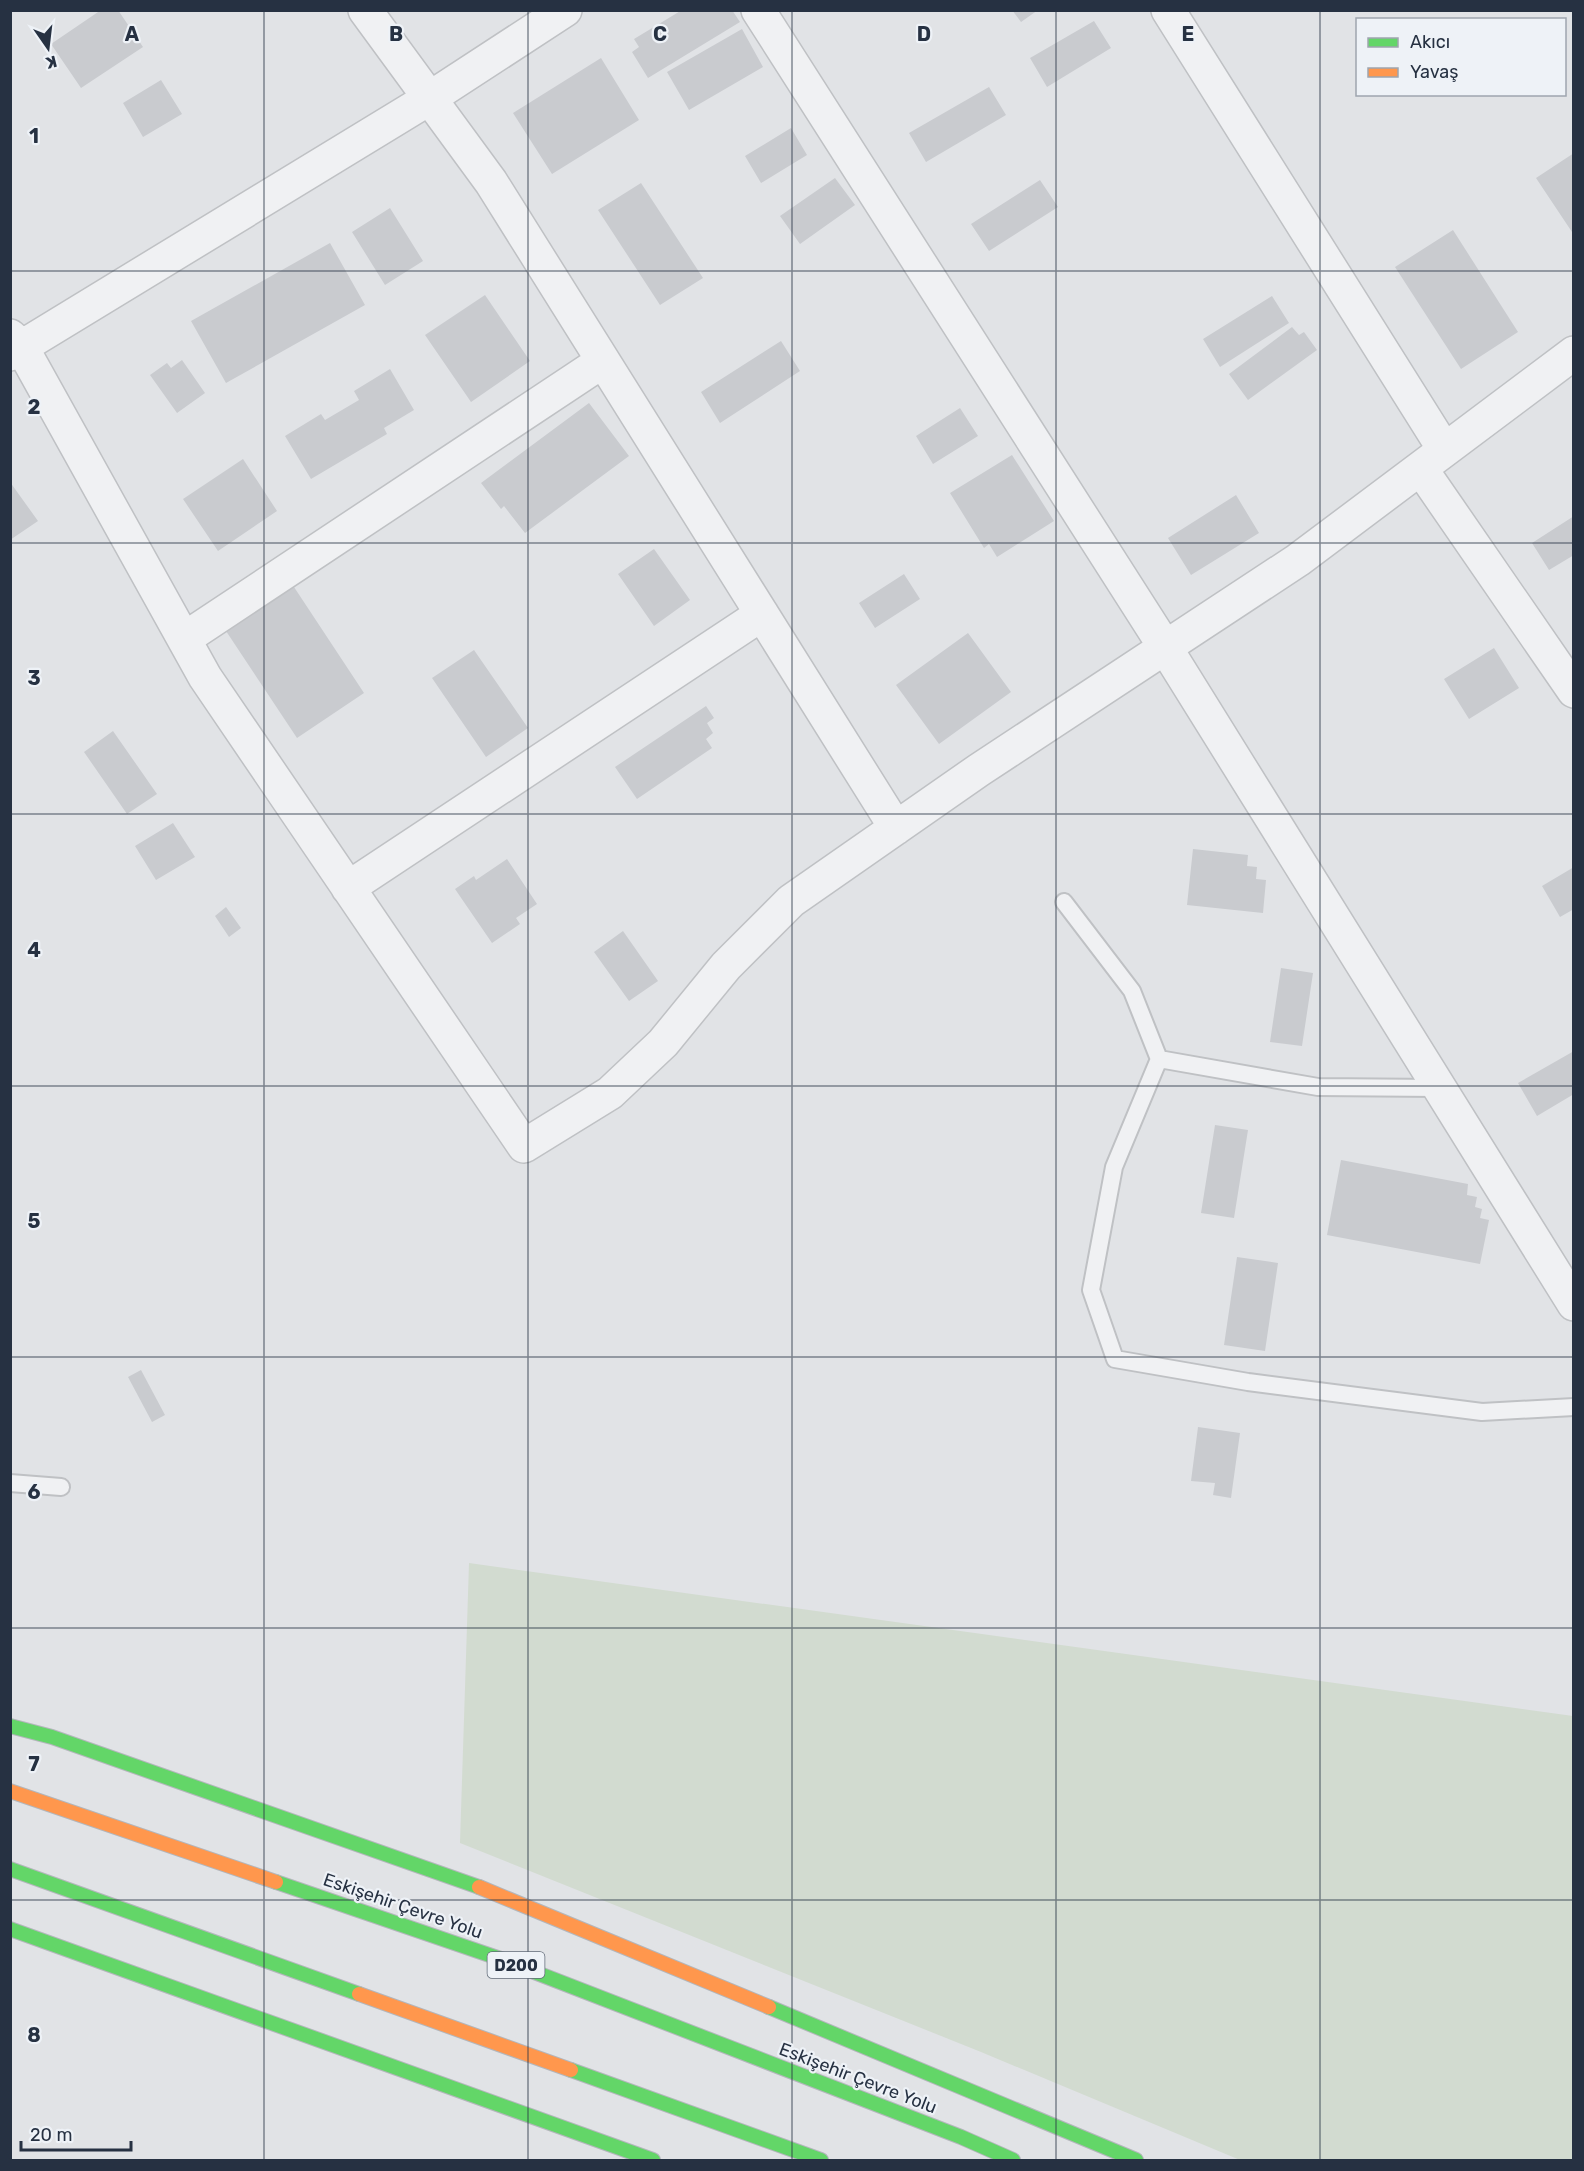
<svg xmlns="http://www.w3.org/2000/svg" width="1584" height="2171" font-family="Rubik,sans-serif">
<rect width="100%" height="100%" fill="#e1e3e6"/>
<path fill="#d2dbd0" d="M 469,1563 L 1573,1716 L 1573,2160 L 1240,2160 L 981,2052 L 460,1843 Z"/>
<path fill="#c9cbcf" d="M 101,10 L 118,10 L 143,47 L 81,88 L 51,44 Z
M 682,10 L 732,10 L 740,22 L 648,78 L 632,52 L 639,47 L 634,39 Z
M 1012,10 L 1038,10 L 1021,22 Z
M 1094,21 L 1111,48 L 1047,87 L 1030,58 Z
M 742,29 L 763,67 L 689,110 L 667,72 Z
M 601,58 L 639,120 L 552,174 L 513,113 Z
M 161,80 L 182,114 L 143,137 L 123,103 Z
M 989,87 L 1006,115 L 926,162 L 909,133 Z
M 791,128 L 807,155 L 761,183 L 745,156 Z
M 1574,153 L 1574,235 L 1536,178 Z
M 835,178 L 855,205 L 800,244 L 780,216 Z
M 1040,180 L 1058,207 L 989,251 L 971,224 Z
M 641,183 L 703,278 L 660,305 L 598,210 Z
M 390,208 L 423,261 L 385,285 L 352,232 Z
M 1453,230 L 1518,332 L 1461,369 L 1395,267 Z
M 330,243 L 365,305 L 226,383 L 191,321 Z
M 485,295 L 530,361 L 471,402 L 425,335 Z
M 1272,296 L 1289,323 L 1220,367 L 1203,339 Z
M 1292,327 L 1299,335 L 1304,332 L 1317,350 L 1248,400 L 1229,374 Z
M 781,341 L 800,371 L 720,423 L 701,392 Z
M 182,360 L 205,393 L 177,413 L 150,375 L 167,363 L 171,368 Z
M 390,369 L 414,410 L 384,428 L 387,434 L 311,479 L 285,436 L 321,414 L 325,420 L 359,400 L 354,391 Z
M 589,403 L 629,456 L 525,533 L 504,506 L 501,509 L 481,483 Z
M 960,408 L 978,436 L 933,464 L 916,436 Z
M 1012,455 L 1054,521 L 997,557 L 989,544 L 984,548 L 950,493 Z
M 243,459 L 277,511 L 218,551 L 183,499 Z
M 10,482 L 38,521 L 10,540 Z
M 1236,495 L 1259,533 L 1191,575 L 1168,538 Z
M 1574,516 L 1574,555 L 1549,570 L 1532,543 Z
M 654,549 L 690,600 L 654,626 L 618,574 Z
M 904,574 L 920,599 L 875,628 L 859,603 Z
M 294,587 L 364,693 L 297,738 L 226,631 Z
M 968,633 L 1011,692 L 939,744 L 896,685 Z
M 1494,648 L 1519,688 L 1469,719 L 1444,679 Z
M 474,650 L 528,728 L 486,757 L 432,678 Z
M 706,706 L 714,718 L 707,723 L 713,733 L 706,739 L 712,748 L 637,799 L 615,767 Z
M 113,731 L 157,794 L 127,814 L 84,752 Z
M 173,823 L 195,857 L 156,880 L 135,846 Z
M 1193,849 L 1248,855 L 1247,866 L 1257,867 L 1256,879 L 1266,880 L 1263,913 L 1187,905 Z
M 507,859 L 537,904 L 516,918 L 520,924 L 492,943 L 455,889 L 474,876 L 476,880 Z
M 1574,867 L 1574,909 L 1560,917 L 1542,886 Z
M 226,907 L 241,928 L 229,937 L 215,916 Z
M 623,931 L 658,981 L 629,1001 L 594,952 Z
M 1281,968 L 1313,973 L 1302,1046 L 1270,1042 Z
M 1574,1051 L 1574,1094 L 1537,1116 L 1518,1083 Z
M 1215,1125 L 1248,1130 L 1234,1218 L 1201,1213 Z
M 1341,1160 L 1468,1184 L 1467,1195 L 1477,1197 L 1475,1207 L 1482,1209 L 1480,1218 L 1489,1220 L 1480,1264 L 1327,1235 Z
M 1237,1257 L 1278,1263 L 1265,1351 L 1224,1345 Z
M 141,1370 L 165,1415 L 152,1422 L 128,1377 Z
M 1198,1427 L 1240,1433 L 1231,1498 L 1213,1495 L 1215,1483 L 1191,1481 Z"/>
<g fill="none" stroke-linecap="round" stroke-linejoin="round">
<defs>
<path id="lane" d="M 1064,902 L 1132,991 L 1159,1059 L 1114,1167 L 1091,1290 L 1115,1359 L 1248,1382 L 1482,1412 L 1574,1407
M 1159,1059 L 1318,1087 L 1438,1088
M 10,1483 L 61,1487"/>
<path id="street" d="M 365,10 L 491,182 L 896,828
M 758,10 L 1165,647 L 1574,1304
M 1168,10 L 1444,449
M 10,336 L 21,346 L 205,677 L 524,1146 L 610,1093 L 663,1043 L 726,966 L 791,901 L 979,770 L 1298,560 L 1574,353
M 10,354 L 430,98 L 565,10
M 1421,469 L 1574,691
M 184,639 L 603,361
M 348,888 L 762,614"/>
<path id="fast" d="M 10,1726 L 52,1737 L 479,1887
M 10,1869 L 359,1994
M 276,1882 L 498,1958 L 961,2137 L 1013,2160
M 10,1929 L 653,2160
M 769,2007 L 1136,2160
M 571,2070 L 821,2160"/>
<path id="slow" d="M 10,1791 L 276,1882
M 479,1887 L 769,2007
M 359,1994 L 571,2070"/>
</defs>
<use href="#lane" stroke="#bfc1c4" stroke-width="20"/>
<use href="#street" stroke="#bfc1c4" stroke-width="36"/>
<use href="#fast" stroke="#b3b6bb" stroke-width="16"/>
<use href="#slow" stroke="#b3b6bb" stroke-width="16"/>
<use href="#lane" stroke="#f0f1f3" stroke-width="16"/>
<use href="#street" stroke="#f0f1f3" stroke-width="33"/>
<use href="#fast" stroke="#63d668" stroke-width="14"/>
<use href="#slow" stroke="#ff974d" stroke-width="14"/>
</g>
<path fill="none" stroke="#263142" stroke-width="1.5" stroke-opacity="0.55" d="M 264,10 L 264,2160M 528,10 L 528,2160M 792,10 L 792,2160M 1056,10 L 1056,2160M 1320,10 L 1320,2160M 10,271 L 1574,271M 10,543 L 1574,543M 10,814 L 1574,814M 10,1086 L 1574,1086M 10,1357 L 1574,1357M 10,1628 L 1574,1628M 10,1900 L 1574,1900"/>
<g text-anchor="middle" stroke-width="4.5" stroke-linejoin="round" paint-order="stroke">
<rect fill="#eef2f7" stroke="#626b78" stroke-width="1.5" x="487.5" y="1952" width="57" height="26" rx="4.5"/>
<g font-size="16" font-weight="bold" fill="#263142">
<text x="516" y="1971">D200</text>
</g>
<g font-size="18" fill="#263142" stroke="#eef2f7">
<text transform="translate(403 1906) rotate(19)" y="6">Eskişehir Çevre Yolu</text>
<text transform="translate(858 2078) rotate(21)" y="6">Eskişehir Çevre Yolu</text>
</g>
</g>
<g font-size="20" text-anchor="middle" font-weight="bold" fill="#263142" stroke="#eef2f7" stroke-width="4.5" stroke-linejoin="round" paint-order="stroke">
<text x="132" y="41">A</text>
<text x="396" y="41">B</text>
<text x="660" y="41">C</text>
<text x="924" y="41">D</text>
<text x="1188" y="41">E</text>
<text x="34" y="143">1</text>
<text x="34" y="414">2</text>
<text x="34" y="685">3</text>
<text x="34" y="957">4</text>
<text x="34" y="1228">5</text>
<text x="34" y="1499">6</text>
<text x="34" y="1771">7</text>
<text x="34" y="2042">8</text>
</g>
<rect width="1584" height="2171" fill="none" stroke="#263142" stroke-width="24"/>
<rect x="1356" y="18" width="210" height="78" fill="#eef2f7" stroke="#9ea5af" stroke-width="1.5"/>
<rect x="1368" y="38" width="30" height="9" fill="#63d668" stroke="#9ea5af" stroke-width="1.5"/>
<text x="1410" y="48" font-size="18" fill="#263142">Akıcı</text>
<rect x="1368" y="68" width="30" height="9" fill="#ff974d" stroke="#9ea5af" stroke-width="1.5"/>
<text x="1410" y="78" font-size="18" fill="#263142">Yavaş</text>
<g transform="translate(48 48) rotate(166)" stroke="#eef2f7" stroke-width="4.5" paint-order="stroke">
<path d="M0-4.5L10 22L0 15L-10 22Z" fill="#263142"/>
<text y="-9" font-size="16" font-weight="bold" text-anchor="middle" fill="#263142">K</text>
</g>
<path d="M21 2141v9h110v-9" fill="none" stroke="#263142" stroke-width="3"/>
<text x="30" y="2141" font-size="18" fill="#263142" stroke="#eef2f7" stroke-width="4.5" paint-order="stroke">20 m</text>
</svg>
